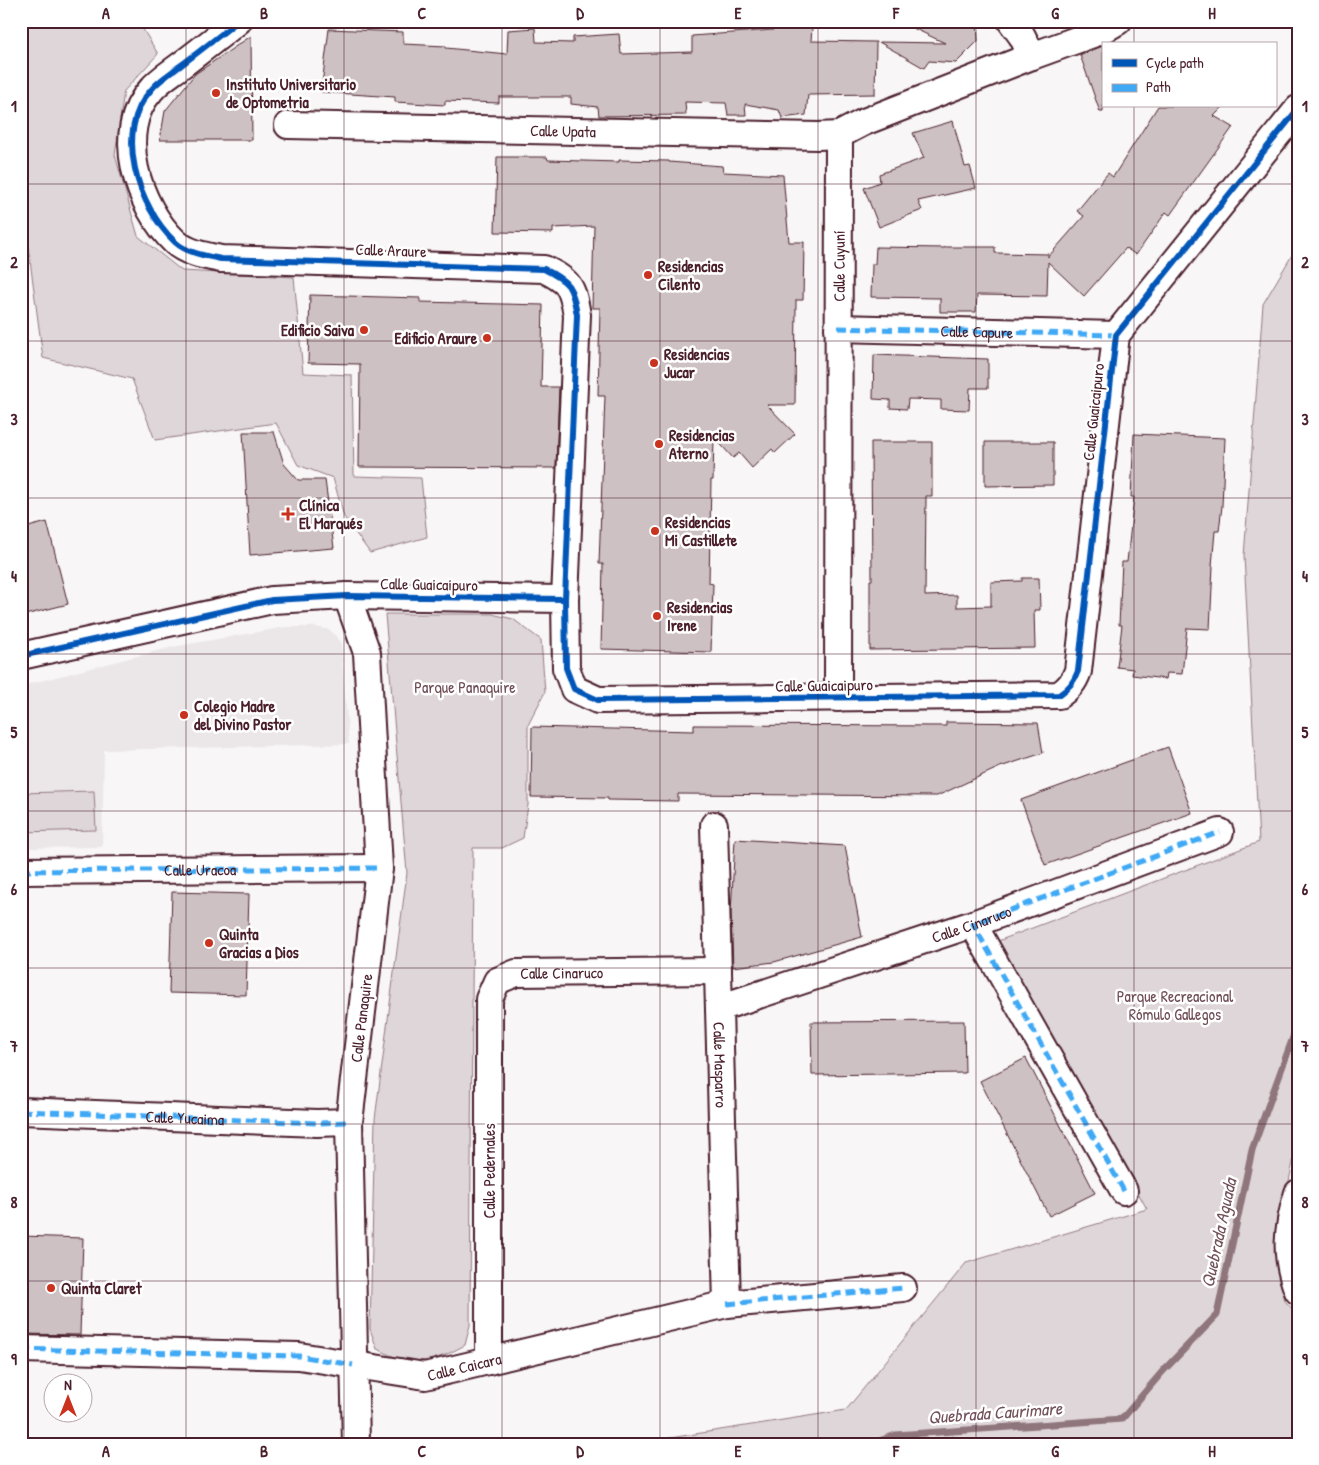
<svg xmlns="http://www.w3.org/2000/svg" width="1319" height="1465" font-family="'Patrick Hand',sans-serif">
<rect width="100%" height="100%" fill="#f8f6f7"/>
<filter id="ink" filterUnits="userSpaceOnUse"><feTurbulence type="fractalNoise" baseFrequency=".02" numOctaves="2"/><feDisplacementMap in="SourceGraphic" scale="10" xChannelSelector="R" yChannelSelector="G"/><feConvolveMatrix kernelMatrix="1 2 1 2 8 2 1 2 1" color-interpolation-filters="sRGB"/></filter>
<g filter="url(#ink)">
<path fill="#ebe6e8" d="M 286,627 L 315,627 L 330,630 L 341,642 L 349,744 L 104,750 L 102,847 L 21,848 L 21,686 L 173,647 Z"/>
<path fill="#ded6d9" stroke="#947a82" d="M 21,21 L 138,21 L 158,54 L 124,91 L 115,155 L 138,236 L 182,271 L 294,277 L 303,373 L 352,375 L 354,476 L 421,478 L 427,537 L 370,553 L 344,517 L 333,478 L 298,465 L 276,423 L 155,440 L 132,379 L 43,358 L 21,193 Z
M 1298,245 L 1298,1139 L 1289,1181 L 1277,1218 L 1276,1261 L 1285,1301 L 1298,1315 L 1298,1444 L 632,1444 L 846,1410 L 966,1263 L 1147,1209 L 998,941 L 1259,842 L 1244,556 L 1263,304 Z
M 385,614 L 492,614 L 513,619 L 541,640 L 545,692 L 528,725 L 528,805 L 523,838 L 502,848 L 473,848 L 470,1325 L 465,1345 C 445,1356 424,1366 400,1359 C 392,1357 385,1352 377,1349 L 370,1329 L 375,1119 L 407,873 Z
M 94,791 L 96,830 L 21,832 L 21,793 Z"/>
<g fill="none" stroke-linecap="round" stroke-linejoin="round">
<path stroke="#8f747b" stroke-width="7" d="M 871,1444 L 896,1435 L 1122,1419 L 1163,1371 L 1217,1315 L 1252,1150 L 1298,1024"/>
</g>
<path fill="#cdc1c4" stroke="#4a1f2b" d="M 898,21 L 977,21 L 978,41 L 956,63 L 929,61 L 924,68 L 879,42 L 945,43 Z
M 773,27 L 812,27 L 811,41 L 876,42 L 875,94 L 808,95 L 806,115 L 782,118 L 779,110 L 745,104 L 746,115 L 728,115 L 726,103 L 685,102 L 686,115 L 599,116 L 598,107 L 571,104 L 571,97 L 499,97 L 499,103 L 445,101 L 445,105 L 395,102 L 395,97 L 321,92 L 329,29 L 403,32 L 403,44 L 446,46 L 446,48 L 507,54 L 508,30 L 535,28 L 536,42 L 573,43 L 573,37 L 619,34 L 621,54 L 692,52 L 692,36 L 773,30 Z
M 251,36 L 252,140 L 160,140 L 165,111 L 195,74 Z
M 1103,46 L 1103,112 L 1100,112 L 1080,55 Z
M 1158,106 L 1224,106 L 1214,116 L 1233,127 L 1170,215 L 1166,212 L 1136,255 L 1126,248 L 1084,296 L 1048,262 L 1047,296 L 977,295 L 976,312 L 940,312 L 940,298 L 871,297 L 872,264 L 875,264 L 876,247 L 945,248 L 945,247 L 995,247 L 995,253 L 1048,254 L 1048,257 L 1084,216 L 1077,211 L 1108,173 L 1113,177 Z
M 953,121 L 965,167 L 970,166 L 976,188 L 918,201 L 922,210 L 879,227 L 864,188 L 880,182 L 879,174 L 924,158 L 913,133 Z
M 497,157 L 547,157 L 548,160 L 619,162 L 619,160 L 669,161 L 669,162 L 722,166 L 723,172 L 783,175 L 789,242 L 804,242 L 803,300 L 796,300 L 795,405 L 767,405 L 795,434 L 775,453 L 772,449 L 752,468 L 739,453 L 733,458 L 714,437 L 713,480 L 711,480 L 709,583 L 713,584 L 711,652 L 601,649 L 603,564 L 599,564 L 605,396 L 598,396 L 600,308 L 592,308 L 594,226 L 553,228 L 553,233 L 495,232 Z
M 310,295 L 420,298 L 420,302 L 543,305 L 541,387 L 559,387 L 556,468 L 359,467 L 360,364 L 308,363 Z
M 874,355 L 988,359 L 988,388 L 970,388 L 969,410 L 941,409 L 941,400 L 908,399 L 907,409 L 890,408 L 890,400 L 873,399 Z
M 243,432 L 274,432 L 284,464 L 298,480 L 325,480 L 334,548 L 250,555 Z
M 1134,434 L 1225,438 L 1222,506 L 1219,531 L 1215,531 L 1212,566 L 1213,566 L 1210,629 L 1187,628 L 1182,674 L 1167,673 L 1166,679 L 1132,675 L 1133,669 L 1117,667 L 1122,625 L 1119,625 L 1122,562 L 1127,562 L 1134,497 L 1131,497 Z
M 871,442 L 932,442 L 932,496 L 926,496 L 925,596 L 957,595 L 957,607 L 991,606 L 991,582 L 1022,581 L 1022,578 L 1039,578 L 1040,610 L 1034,610 L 1035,648 L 870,650 L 870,580 L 872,580 Z
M 985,442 L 1053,442 L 1053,485 L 985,486 Z
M 47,522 L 68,604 L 21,616 L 21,529 Z
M 946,722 L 1038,723 L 1043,753 L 1000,767 L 937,796 L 678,794 L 678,801 L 608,800 L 608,798 L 531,797 L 532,727 L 694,731 L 694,725 L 946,726 Z
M 1168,747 L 1192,813 L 1045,865 L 1021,800 Z
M 735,839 L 845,846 L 862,937 L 774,962 L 733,967 L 731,913 Z
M 172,892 L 249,894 L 246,995 L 169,993 Z
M 964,1021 L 965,1073 L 812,1075 L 811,1022 Z
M 1026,1058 L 1095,1193 L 1049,1216 L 980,1081 Z
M 21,1236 L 83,1238 L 80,1335 L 21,1334 Z"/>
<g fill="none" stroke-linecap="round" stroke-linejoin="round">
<defs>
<g id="street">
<path d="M 238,21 C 219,36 200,51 180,66 C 171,73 159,80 151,90 C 113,131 138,207 175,242 C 187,253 206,256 221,259 L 544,269 C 570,282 572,286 577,315 L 565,599"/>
<path d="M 1011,21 L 1022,36 L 1032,56"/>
<path id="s1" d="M 288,125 L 818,136 L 839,135 L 864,122 L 1032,56 L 1101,31 L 1118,21"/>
<path id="s2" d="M 838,328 L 1116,335"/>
<path d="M 347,596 L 367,653 L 379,868 L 349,1122 L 356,1444"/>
<path d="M 21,656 L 272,600 L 347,596 L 565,599 L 566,668 L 574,689 L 598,700 L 1059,695 C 1069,688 1074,682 1078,671 L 1116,335 L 1298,109"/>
<path id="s3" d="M 838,698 L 839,135"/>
<path id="s4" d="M 714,825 L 727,1304"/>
<path d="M 21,871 L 379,868"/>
<path d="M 973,924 L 1124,1191"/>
<path id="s5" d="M 719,1008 L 973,924 L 1220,832"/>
<path d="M 21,1111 L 317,1123 L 349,1122"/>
<path d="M 1298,1193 C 1287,1228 1284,1256 1298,1291"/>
<path id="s6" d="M 21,1349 L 299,1356 L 425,1376 L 727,1304 L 903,1288"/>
<path id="s7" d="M 489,1361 L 489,999 L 497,981 L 516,973 L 718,971"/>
</g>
</defs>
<use href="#street" stroke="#4a1f2b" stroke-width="30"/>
<use href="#street" stroke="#fff" stroke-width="26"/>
<g stroke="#3fa9f5" stroke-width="5" stroke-dasharray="10 5" stroke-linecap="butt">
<path d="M 838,328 L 1116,335 L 1119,331"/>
<path id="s8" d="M 21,871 L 379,868"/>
<path id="s9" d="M 21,1111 L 317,1123 L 349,1122"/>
<path d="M 1124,1191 L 973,924 L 1220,832"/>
<path d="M 727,1304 L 903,1288"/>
<path d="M 21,1349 L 299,1356 L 353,1365"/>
</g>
<defs>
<path id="cycleway" d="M 238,21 C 219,36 200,51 180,66 C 171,73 159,80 151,90 C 113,131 138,207 175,242 C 187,253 206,256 221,259 L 544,269 C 570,282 572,286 577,315 L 565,599
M 21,656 L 272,600 L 347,596 L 565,599 L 566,668 L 574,689 L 598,700 L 1059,695 C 1069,688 1074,682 1078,671 L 1116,335 L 1298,109"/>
</defs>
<use href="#cycleway" stroke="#fff" stroke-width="9"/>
<use href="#cycleway" stroke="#0057b8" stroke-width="6"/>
</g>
</g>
<path fill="none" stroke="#4a1f2b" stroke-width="1" stroke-opacity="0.55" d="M 186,21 L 186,1444M 344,21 L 344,1444M 502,21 L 502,1444M 660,21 L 660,1444M 818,21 L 818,1444M 976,21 L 976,1444M 1134,21 L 1134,44M 1134,106 L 1134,1444M 21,184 L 1298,184M 21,341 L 1298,341M 21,498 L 1298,498M 21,654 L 1298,654M 21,811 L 1298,811M 21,968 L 1298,968M 21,1124 L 1298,1124M 21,1281 L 1298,1281"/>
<g fill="#c8321e" stroke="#fff" stroke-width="2">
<circle cx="216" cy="93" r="5"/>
<circle cx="648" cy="275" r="5"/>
<circle cx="364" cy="330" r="5"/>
<circle cx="487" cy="338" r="5"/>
<circle cx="654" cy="363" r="5"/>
<circle cx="659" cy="444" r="5"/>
<path d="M285.5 506.5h5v5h5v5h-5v5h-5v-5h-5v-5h5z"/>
<circle cx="655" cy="531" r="5"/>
<circle cx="657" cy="616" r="5"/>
<circle cx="184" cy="715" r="5"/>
<circle cx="209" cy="943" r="5"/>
<circle cx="51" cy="1288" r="5"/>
</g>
<g text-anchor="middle" stroke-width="5" stroke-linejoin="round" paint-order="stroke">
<g font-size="16" font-weight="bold" fill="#4a1f2b" stroke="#fff" text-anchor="start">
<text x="226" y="90">Instituto Universitario<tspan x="226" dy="18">de Optometria</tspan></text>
<text x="658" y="272">Residencias<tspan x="658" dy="18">Cilento</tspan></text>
<text x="354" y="336" text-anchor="end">Edificio Saiva</text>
<text x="477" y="344" text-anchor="end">Edificio Araure</text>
<text x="664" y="360">Residencias<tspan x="664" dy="18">Jucar</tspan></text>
<text x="669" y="441">Residencias<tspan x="669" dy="18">Aterno</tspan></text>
<text x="299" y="511">Clínica<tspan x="299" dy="18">El Marqués</tspan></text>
<text x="665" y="528">Residencias<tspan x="665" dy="18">Mi Castillete</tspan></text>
<text x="667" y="613">Residencias<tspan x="667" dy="18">Irene</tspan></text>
<text x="194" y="712">Colegio Madre<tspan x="194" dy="18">del Divino Pastor</tspan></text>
<text x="219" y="940">Quinta<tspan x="219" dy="18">Gracias a Dios</tspan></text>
<text x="61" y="1294">Quinta Claret</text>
</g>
<g font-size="16" fill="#4a1f2b" stroke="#fff">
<text dy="6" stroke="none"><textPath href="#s1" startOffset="275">Calle Upata</textPath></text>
<text transform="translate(391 250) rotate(2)" y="6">Calle Araure</text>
<text dy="6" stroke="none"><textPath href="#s3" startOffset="432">Calle Cuyuní</textPath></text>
<text dy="6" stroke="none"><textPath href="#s2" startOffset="139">Calle Capure</textPath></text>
<text transform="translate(1093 412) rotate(-84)" y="6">Calle Guaicaipuro</text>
<text transform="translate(429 584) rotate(1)" y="6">Calle Guaicaipuro</text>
<text transform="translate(824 685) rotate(-1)" y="6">Calle Guaicaipuro</text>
<text dy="6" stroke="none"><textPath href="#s8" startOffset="179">Calle Uracoa</textPath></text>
<text dy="6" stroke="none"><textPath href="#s5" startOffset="266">Calle Cinaruco</textPath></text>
<text dy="6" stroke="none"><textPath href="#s7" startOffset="448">Calle Cinaruco</textPath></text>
<text transform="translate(361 1018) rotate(-83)" y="6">Calle Panaquire</text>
<text dy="6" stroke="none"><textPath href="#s4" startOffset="240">Calle Masparro</textPath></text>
<text dy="6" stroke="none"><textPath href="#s9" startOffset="164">Calle Yucaima</textPath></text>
<text transform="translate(489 1171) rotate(-90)" y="6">Calle Pedernales</text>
<text dy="6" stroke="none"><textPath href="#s6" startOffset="446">Calle Caicara</textPath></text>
</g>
<g font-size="16" fill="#6f4d56" stroke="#fff">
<text x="465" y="693">Parque Panaquire</text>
<text x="1175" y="1002">Parque Recreacional<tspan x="1175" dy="18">Rómulo Gallegos</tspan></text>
</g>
<g font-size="18" font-style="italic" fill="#72515a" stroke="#fff">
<text transform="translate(1219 1233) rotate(-78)" y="6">Quebrada Aguada</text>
<text transform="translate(995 1413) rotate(-4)" y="6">Quebrada Caurimare</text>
</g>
</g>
<rect width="1319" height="1465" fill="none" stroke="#fff" stroke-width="55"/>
<rect x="1102" y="42" width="175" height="65" fill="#ffffff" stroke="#b7a5aa"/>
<rect x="1112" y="59" width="25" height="8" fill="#0057b8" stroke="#b7a5aa"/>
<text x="1146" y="68" font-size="15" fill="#4a1f2b">Cycle path</text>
<rect x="1112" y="84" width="25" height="8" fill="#3fa9f5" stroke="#b7a5aa"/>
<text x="1146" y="92" font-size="15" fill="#4a1f2b">Path</text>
<g transform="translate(68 1398)"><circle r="24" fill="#ffffff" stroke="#b7a5aa"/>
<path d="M0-4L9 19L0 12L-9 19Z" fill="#c8321e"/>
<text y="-8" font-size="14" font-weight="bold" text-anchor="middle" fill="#4a1f2b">N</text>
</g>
<rect x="28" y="28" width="1264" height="1410" fill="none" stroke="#4a1f2b" stroke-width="2"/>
<g font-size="16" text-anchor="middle" font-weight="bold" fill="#4a1f2b">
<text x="106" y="19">A</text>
<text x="264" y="19">B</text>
<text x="422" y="19">C</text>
<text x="580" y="19">D</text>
<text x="738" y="19">E</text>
<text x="896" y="19">F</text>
<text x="1055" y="19">G</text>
<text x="1212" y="19">H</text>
<text x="14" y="112">1</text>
<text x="1305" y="112">1</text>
<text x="14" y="268">2</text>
<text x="1305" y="268">2</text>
<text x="14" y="425">3</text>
<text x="1305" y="425">3</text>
<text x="14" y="582">4</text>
<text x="1305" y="582">4</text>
<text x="14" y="738">5</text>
<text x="1305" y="738">5</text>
<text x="14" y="895">6</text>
<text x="1305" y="895">6</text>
<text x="14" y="1052">7</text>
<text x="1305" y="1052">7</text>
<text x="14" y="1208">8</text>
<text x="1305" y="1208">8</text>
<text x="14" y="1365">9</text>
<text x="1305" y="1365">9</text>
<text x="106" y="1457">A</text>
<text x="264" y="1457">B</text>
<text x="422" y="1457">C</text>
<text x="580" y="1457">D</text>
<text x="738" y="1457">E</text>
<text x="896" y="1457">F</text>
<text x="1055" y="1457">G</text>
<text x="1212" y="1457">H</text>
</g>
</svg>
